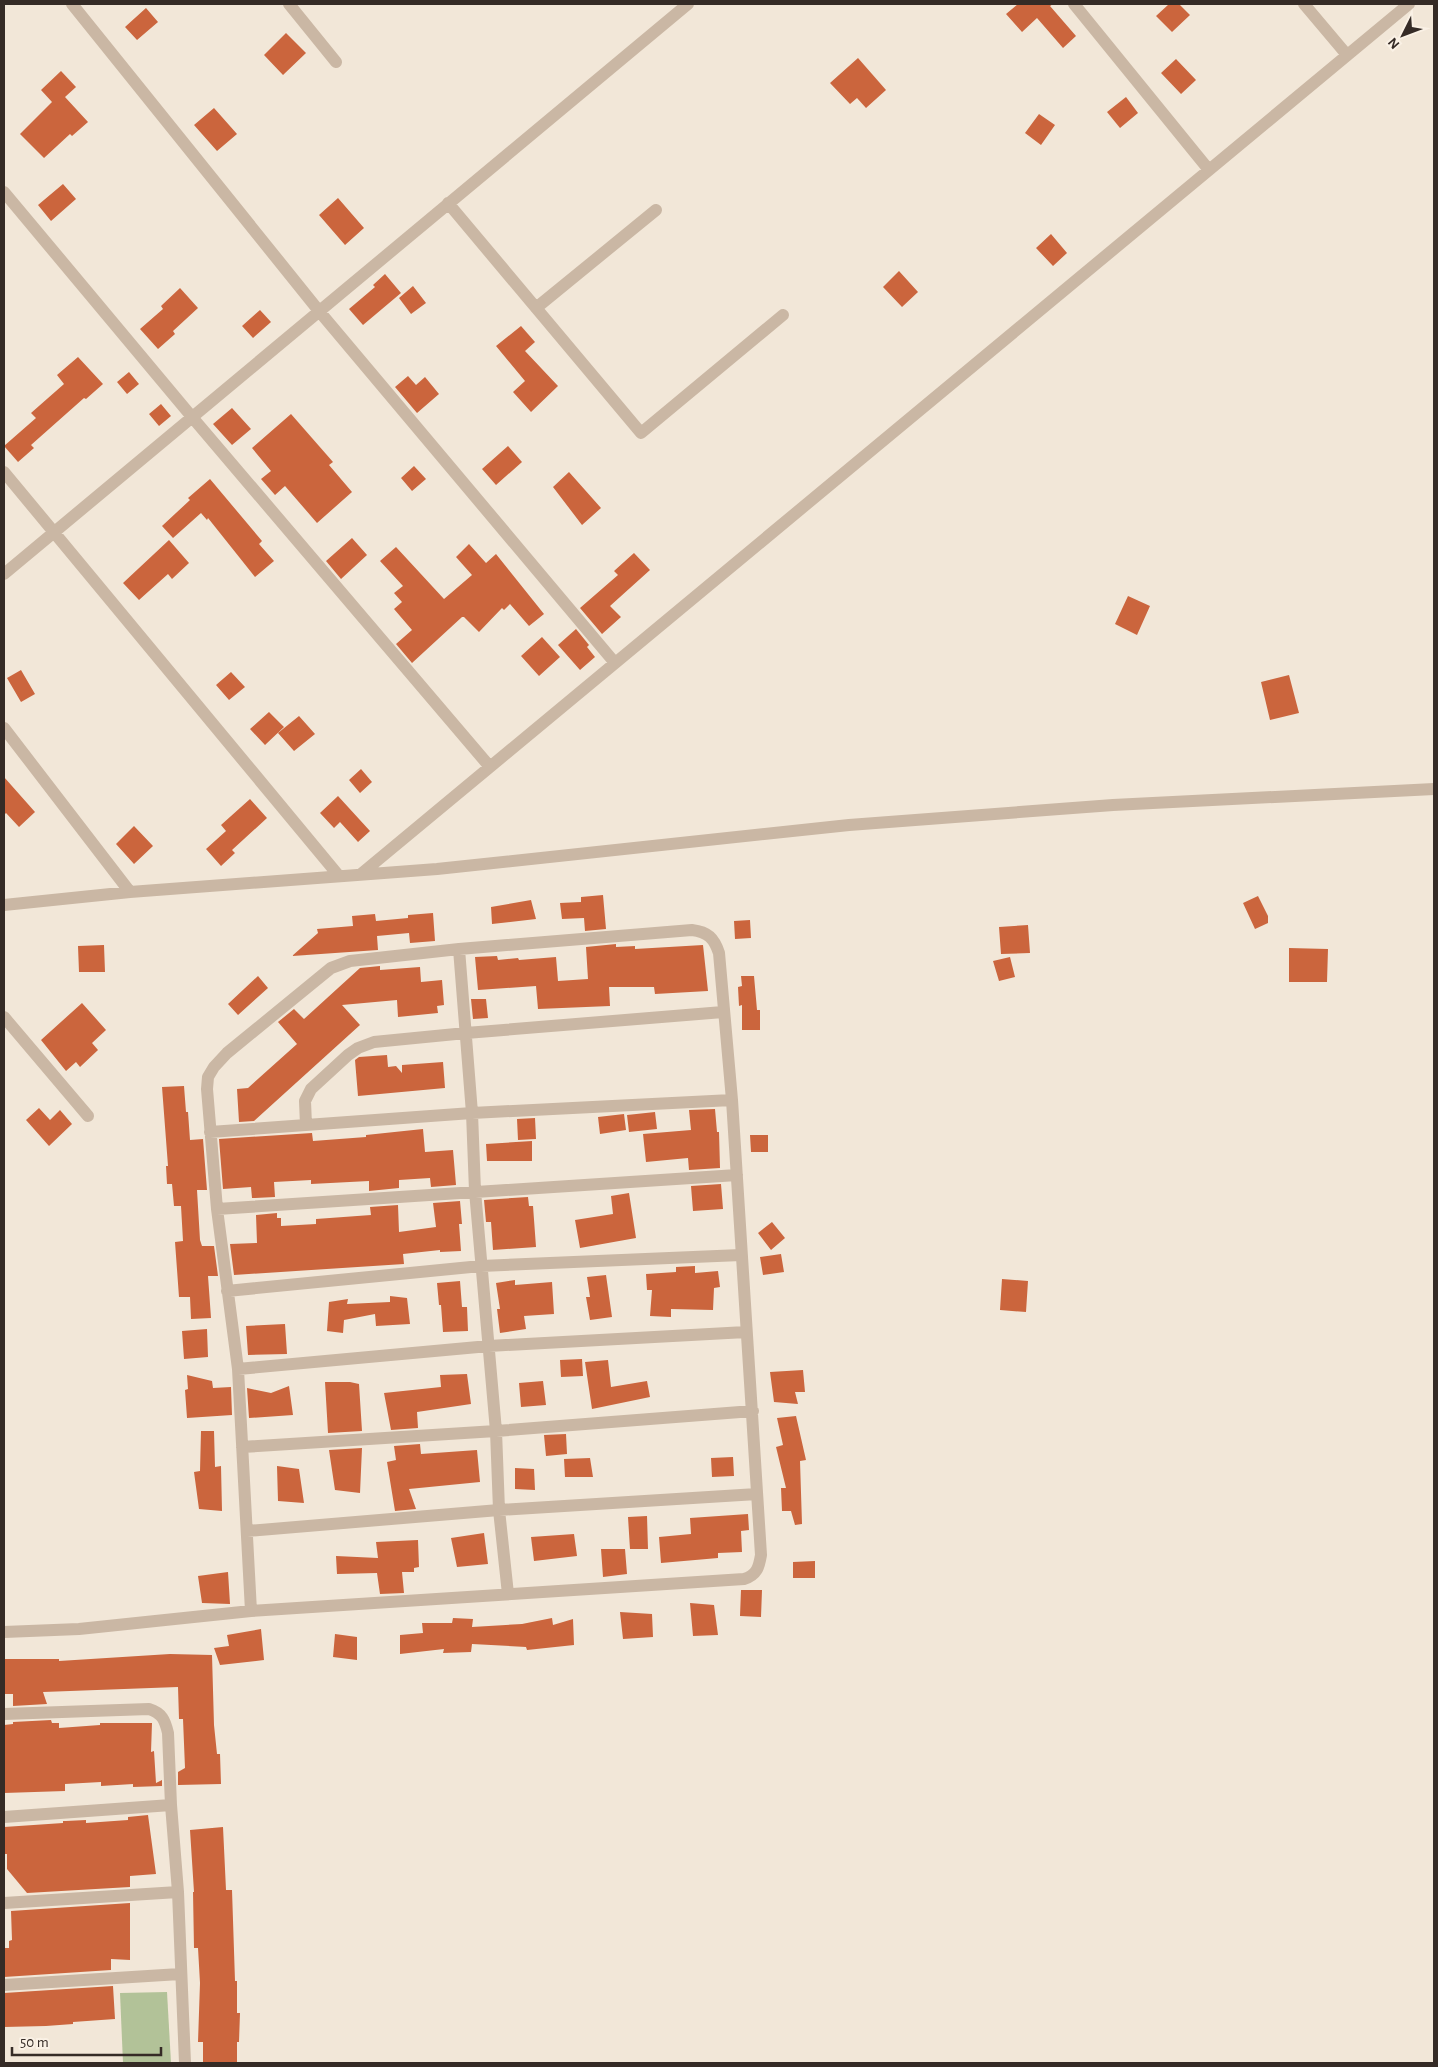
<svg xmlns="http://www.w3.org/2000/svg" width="1438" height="2067" font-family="'Alegreya Sans',sans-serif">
<rect width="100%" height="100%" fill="#f2e7d8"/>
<path fill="#b2c298" d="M 167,1992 L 171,2063 L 123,2063 L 120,1993 Z"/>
<path fill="#cb653d" d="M 1018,4 L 1053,4 L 1050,6 L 1076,36 L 1063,48 L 1037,18 L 1022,32 L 1006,14 Z
M 1169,4 L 1179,4 L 1190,15 L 1172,32 L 1156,16 Z
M 146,8 L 158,22 L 137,40 L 125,27 Z
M 286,33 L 306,53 L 283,75 L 264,55 Z
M 858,58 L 886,90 L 866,108 L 857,98 L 850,104 L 830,83 Z
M 1176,59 L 1196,80 L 1181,94 L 1161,73 Z
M 61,71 L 76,87 L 65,97 L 88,122 L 72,136 L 70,134 L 44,158 L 20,134 L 52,102 L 41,90 Z
M 1126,97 L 1138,113 L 1120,128 L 1107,112 Z
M 214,108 L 237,134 L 217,151 L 194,125 Z
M 1039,114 L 1055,125 L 1041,145 L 1025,133 Z
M 63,184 L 76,199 L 51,221 L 38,205 Z
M 338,198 L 364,228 L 345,245 L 319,215 Z
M 1051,234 L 1067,253 L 1053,266 L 1036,248 Z
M 899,271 L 918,292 L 902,307 L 883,287 Z
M 385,274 L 401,293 L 363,325 L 349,309 L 375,287 L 373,285 Z
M 413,286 L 426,303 L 411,314 L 399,298 Z
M 180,288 L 198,308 L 173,331 L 175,334 L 158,349 L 140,329 L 163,309 L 161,306 Z
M 260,310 L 271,322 L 253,338 L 242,326 Z
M 521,326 L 535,342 L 525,351 L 558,386 L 531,412 L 513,392 L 525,381 L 496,346 Z
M 78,357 L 103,384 L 86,399 L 84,398 L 31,445 L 34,448 L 18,462 L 4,446 L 36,418 L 31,413 L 64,384 L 57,375 Z
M 129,372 L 139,384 L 127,394 L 117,382 Z
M 408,376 L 416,385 L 425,377 L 439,394 L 417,413 L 395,387 Z
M 161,404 L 171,416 L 159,426 L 149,414 Z
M 232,408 L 251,429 L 232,445 L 213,424 Z
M 291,414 L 333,462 L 329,465 L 352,492 L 317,523 L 285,486 L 275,495 L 261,479 L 271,471 L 252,448 Z
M 508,446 L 522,462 L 496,485 L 482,469 Z
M 414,466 L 426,479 L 412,491 L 401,478 Z
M 569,472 L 601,508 L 582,525 L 553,487 Z
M 210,479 L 262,541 L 259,544 L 274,561 L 255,577 L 208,518 L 207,520 L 201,513 L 173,538 L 162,526 L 190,500 L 188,498 Z
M 352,538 L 367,555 L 341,579 L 326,561 Z
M 169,540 L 189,563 L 172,579 L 168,574 L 139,600 L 123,583 Z
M 469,544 L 486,563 L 496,554 L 544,614 L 529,626 L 510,604 L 504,610 L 502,608 L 479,632 L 464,617 L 462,617 L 412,663 L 396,644 L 412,630 L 394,609 L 402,602 L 394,593 L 403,586 L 380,561 L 396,547 L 444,599 L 472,575 L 456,557 Z
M 634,553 L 650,570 L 610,606 L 621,617 L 602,634 L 580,608 L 618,575 L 614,571 Z
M 1128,596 L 1150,606 L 1137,635 L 1115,624 Z
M 576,629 L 589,645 L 587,647 L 595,657 L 580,670 L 558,645 Z
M 542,637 L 560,657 L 539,676 L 521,656 Z
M 21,670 L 35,694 L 21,702 L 7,678 Z
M 231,672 L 245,687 L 229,700 L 216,685 Z
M 1289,675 L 1299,713 L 1270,720 L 1261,682 Z
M 269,712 L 284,727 L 265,745 L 250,729 Z
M 299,716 L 315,734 L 294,751 L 278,733 Z
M 361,769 L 372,782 L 360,793 L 349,780 Z
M 4,777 L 35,812 L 19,827 L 6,813 L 4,815 Z
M 338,796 L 370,831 L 358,842 L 340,822 L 334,828 L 320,813 Z
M 250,799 L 267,818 L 232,850 L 235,853 L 221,866 L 206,849 L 226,831 L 221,825 Z
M 134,826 L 153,846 L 134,864 L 116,844 Z
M 603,895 L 606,929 L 585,931 L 584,918 L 562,919 L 560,903 L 581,902 L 581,897 Z
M 1258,896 L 1268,916 L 1268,923 L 1255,929 L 1243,903 Z
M 531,900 L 536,919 L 492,924 L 491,907 Z
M 433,913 L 435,941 L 410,943 L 409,933 L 377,936 L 378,950 L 292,956 L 318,933 L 317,929 L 353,926 L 352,916 L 375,914 L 376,921 L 408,918 L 408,915 Z
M 750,920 L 751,938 L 735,939 L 734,921 Z
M 1028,925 L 1030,953 L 1001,954 L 999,927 Z
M 616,944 L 616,947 L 635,946 L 635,949 L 703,945 L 708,991 L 655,994 L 654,987 L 609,987 L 610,1006 L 538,1009 L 536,986 L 478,990 L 475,957 L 497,956 L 498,960 L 518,958 L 519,960 L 556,957 L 558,981 L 588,979 L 586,947 Z
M 104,945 L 105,972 L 79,972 L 78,946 Z
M 1289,948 L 1328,949 L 1327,982 L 1289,982 Z
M 1010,957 L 1015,977 L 999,981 L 993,961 Z
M 380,966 L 380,970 L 420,967 L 421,982 L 442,980 L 444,1005 L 437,1006 L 438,1013 L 398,1017 L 397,1000 L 342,1005 L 360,1025 L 254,1121 L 239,1122 L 237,1089 L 248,1088 L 297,1044 L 278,1022 L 294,1009 L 304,1019 L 360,968 Z
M 258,976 L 268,988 L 238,1015 L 228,1004 Z
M 741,976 L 754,976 L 757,1010 L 760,1010 L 760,1030 L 742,1030 L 742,1005 L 739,1006 L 738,987 L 742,986 Z
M 471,999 L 486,999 L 488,1018 L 473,1019 Z
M 82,1003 L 106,1030 L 92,1043 L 98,1050 L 80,1067 L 76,1062 L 66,1071 L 41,1040 Z
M 387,1055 L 388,1067 L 396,1066 L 402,1073 L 402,1065 L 443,1062 L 445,1088 L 358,1096 L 355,1060 L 359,1057 Z
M 184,1086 L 186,1112 L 188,1112 L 190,1140 L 203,1139 L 207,1190 L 197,1190 L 200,1240 L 202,1246 L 214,1246 L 218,1276 L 208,1276 L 211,1318 L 191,1319 L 190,1297 L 179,1297 L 175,1242 L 183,1241 L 181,1206 L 174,1206 L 172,1184 L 167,1184 L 166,1166 L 168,1166 L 162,1087 Z
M 39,1108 L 50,1120 L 60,1110 L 72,1124 L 49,1146 L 26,1120 Z
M 715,1109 L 717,1132 L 719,1132 L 720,1168 L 689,1170 L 688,1158 L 646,1162 L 643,1134 L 691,1130 L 689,1110 Z
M 655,1112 L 657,1129 L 629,1132 L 627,1115 Z
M 624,1114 L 626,1130 L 600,1134 L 598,1117 Z
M 535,1118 L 536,1139 L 518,1140 L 517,1119 Z
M 423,1129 L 425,1152 L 453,1150 L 456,1185 L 431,1187 L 430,1178 L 399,1180 L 399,1188 L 369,1191 L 369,1181 L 311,1184 L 311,1180 L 274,1182 L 275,1197 L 255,1198 L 252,1198 L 251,1187 L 223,1189 L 219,1139 L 312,1133 L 313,1141 L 366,1137 L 366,1135 Z
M 750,1135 L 768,1135 L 768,1152 L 751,1152 Z
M 532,1141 L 532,1161 L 487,1161 L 486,1144 Z
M 721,1184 L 723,1209 L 693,1211 L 691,1186 Z
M 629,1193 L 636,1238 L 580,1248 L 575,1220 L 613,1214 L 611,1196 Z
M 528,1197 L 529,1206 L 533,1206 L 536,1247 L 493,1250 L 491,1222 L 486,1222 L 484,1200 Z
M 460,1201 L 462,1224 L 459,1224 L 461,1251 L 440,1252 L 440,1250 L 403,1254 L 404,1264 L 234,1275 L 230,1244 L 257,1243 L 256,1215 L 277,1213 L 277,1218 L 281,1218 L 281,1226 L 316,1224 L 316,1219 L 371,1215 L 370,1207 L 398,1205 L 399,1232 L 436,1227 L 433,1203 Z
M 772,1222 L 785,1238 L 771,1250 L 758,1233 Z
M 781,1254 L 784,1272 L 763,1275 L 760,1257 Z
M 695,1266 L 695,1273 L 718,1271 L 720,1287 L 714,1288 L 713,1310 L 671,1309 L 671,1317 L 650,1316 L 652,1290 L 647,1290 L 646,1274 L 676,1272 L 676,1267 Z
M 606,1275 L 612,1317 L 590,1320 L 586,1297 L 590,1297 L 587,1277 Z
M 1002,1279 L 1028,1281 L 1026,1312 L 1000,1310 Z
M 515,1280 L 515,1285 L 552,1282 L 554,1314 L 524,1316 L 526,1329 L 500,1333 L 497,1309 L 500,1309 L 496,1283 Z
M 460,1281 L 462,1307 L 467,1307 L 468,1331 L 443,1332 L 441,1305 L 439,1305 L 437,1283 Z
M 390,1296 L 407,1298 L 410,1324 L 376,1326 L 375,1314 L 344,1320 L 343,1333 L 327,1331 L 329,1302 L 348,1299 L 347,1304 L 390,1302 Z
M 285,1324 L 287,1354 L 248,1355 L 246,1326 Z
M 207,1329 L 208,1357 L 184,1359 L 182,1331 Z
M 582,1359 L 583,1376 L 561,1377 L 560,1360 Z
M 608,1360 L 611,1387 L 647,1381 L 650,1397 L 592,1409 L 585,1362 Z
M 803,1370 L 805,1392 L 795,1392 L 798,1404 L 774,1402 L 770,1372 Z
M 467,1374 L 471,1404 L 417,1412 L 418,1428 L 391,1430 L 384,1393 L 441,1387 L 440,1375 Z
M 187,1375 L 212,1381 L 213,1388 L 231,1387 L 232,1415 L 187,1418 L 185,1390 L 188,1389 Z
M 543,1381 L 546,1405 L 521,1407 L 519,1383 Z
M 325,1382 L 350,1382 L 359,1384 L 362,1431 L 328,1433 Z
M 289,1386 L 293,1415 L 249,1418 L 247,1388 L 271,1393 Z
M 796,1416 L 806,1460 L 800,1461 L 802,1524 L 795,1525 L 791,1511 L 782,1511 L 781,1488 L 786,1488 L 776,1447 L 783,1445 L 777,1418 Z
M 201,1431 L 214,1431 L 215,1467 L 221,1466 L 222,1511 L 199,1509 L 194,1472 L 200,1471 Z
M 566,1434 L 567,1454 L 546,1456 L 544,1435 Z
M 420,1444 L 421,1454 L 477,1450 L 480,1482 L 409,1489 L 416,1509 L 395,1511 L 387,1462 L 396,1460 L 394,1446 Z
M 362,1448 L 360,1493 L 335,1490 L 329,1450 Z
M 733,1457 L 734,1476 L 712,1477 L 711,1458 Z
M 590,1458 L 593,1477 L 565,1477 L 564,1459 Z
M 277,1466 L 299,1469 L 304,1503 L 278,1501 Z
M 515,1468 L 534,1469 L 535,1490 L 515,1489 Z
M 748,1514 L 749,1530 L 741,1531 L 742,1552 L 718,1553 L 718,1558 L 661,1563 L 659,1537 L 691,1534 L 690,1518 Z
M 647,1516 L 648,1549 L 630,1549 L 628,1517 Z
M 484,1533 L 488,1564 L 457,1567 L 451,1538 Z
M 574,1534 L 577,1556 L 534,1561 L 531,1537 Z
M 418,1540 L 419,1567 L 414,1568 L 414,1572 L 402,1572 L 404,1593 L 380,1594 L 377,1573 L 337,1574 L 336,1556 L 378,1558 L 376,1542 Z
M 601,1549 L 625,1549 L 627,1574 L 603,1577 Z
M 815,1561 L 815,1578 L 793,1578 L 793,1562 Z
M 228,1572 L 230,1604 L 202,1603 L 198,1576 Z
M 741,1590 L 762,1590 L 761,1617 L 740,1616 Z
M 690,1603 L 714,1605 L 718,1635 L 693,1636 Z
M 620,1612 L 652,1614 L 653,1637 L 623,1639 Z
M 453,1618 L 473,1619 L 472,1627 L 522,1624 L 552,1618 L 553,1625 L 573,1619 L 574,1645 L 527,1650 L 526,1647 L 472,1644 L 471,1652 L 443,1653 L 444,1649 L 400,1654 L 400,1635 L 423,1633 L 422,1623 L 452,1623 Z
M 261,1629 L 264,1660 L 220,1665 L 214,1648 L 229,1646 L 227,1635 Z
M 335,1634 L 357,1637 L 357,1660 L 333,1657 Z
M 170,1654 L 212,1655 L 214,1725 L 217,1754 L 220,1754 L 221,1784 L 178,1785 L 178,1772 L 185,1768 L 183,1719 L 179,1719 L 178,1687 L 43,1692 L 47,1704 L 13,1706 L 13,1694 L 4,1694 L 4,1659 L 59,1659 L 59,1661 Z
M 51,1720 L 52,1723 L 59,1723 L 59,1728 L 100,1725 L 100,1723 L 152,1723 L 151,1752 L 154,1751 L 156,1783 L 162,1780 L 162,1786 L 133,1787 L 133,1784 L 101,1786 L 101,1782 L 65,1784 L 65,1791 L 4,1793 L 4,1725 L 13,1724 L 13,1722 Z
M 148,1815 L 156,1874 L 130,1876 L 130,1887 L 27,1893 L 7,1869 L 7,1854 L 4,1854 L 4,1827 L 63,1823 L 63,1821 L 66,1821 L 86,1820 L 86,1823 L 128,1820 L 128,1817 Z
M 223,1827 L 226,1890 L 232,1890 L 235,1981 L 237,1981 L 237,2013 L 240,2013 L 239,2042 L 237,2042 L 237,2063 L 203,2063 L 203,2042 L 198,2042 L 200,1983 L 198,1948 L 194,1948 L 193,1892 L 194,1892 L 190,1830 Z
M 130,1903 L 130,1960 L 111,1959 L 111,1970 L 4,1977 L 4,1948 L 9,1948 L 9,1941 L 12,1940 L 11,1911 Z
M 113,1986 L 115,2019 L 73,2022 L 73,2024 L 46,2026 L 4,2027 L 4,1993 Z"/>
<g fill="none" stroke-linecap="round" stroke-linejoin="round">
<path stroke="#cab7a4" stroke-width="12" d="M 72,4 L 319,311 L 615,663
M 289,4 L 336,62
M 1074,4 L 1209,170
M 1304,4 L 1347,55
M 4,192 L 192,417 L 490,767
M 448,203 L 641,433 L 783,315
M 536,308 L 656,210
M 4,472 L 339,876
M 4,574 L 688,4
M 4,728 L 130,892
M 361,874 L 1409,4
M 4,905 L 130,892 L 437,869 L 849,825 L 1113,805 L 1434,789
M 692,930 C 708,932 714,938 719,953 L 732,1100 L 761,1555 C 759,1567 757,1575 744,1579 L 251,1611 L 238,1369 L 217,1209 L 207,1089 L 208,1077 L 214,1067 L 227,1053 L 331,968 L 350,961 L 459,949 Z
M 459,949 L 472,1113 L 475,1191 L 496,1431 L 499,1510 L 508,1594
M 4,1017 L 88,1116
M 306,1125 L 305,1101 L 311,1089 L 348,1055 L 358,1048 L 374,1042 L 466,1033 L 723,1012
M 210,1132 L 472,1113 L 732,1100
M 217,1209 L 737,1175
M 227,1291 L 481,1266 L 741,1255
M 238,1369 L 489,1346 L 746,1332
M 242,1447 L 496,1431 L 753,1411
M 247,1531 L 499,1510 L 757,1494
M 4,1632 L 79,1629 L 251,1611
M 4,1714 L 149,1709 C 162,1713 165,1720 168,1733 L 171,1805 L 178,1892 L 185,2063
M 4,1817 L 171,1805
M 4,1903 L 178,1892
M 4,1985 L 180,1974"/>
</g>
<rect width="1438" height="2067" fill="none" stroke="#352b26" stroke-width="10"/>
<g transform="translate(1403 35) rotate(228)" stroke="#faf1e5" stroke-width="4" paint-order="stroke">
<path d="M0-4L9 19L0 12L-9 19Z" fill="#352b26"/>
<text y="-8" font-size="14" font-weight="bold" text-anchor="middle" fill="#352b26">N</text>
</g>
<path d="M12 2047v8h149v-8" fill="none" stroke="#352b26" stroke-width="2.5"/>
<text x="20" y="2047" font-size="15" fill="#352b26" stroke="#faf1e5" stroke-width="4" paint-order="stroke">50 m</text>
</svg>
